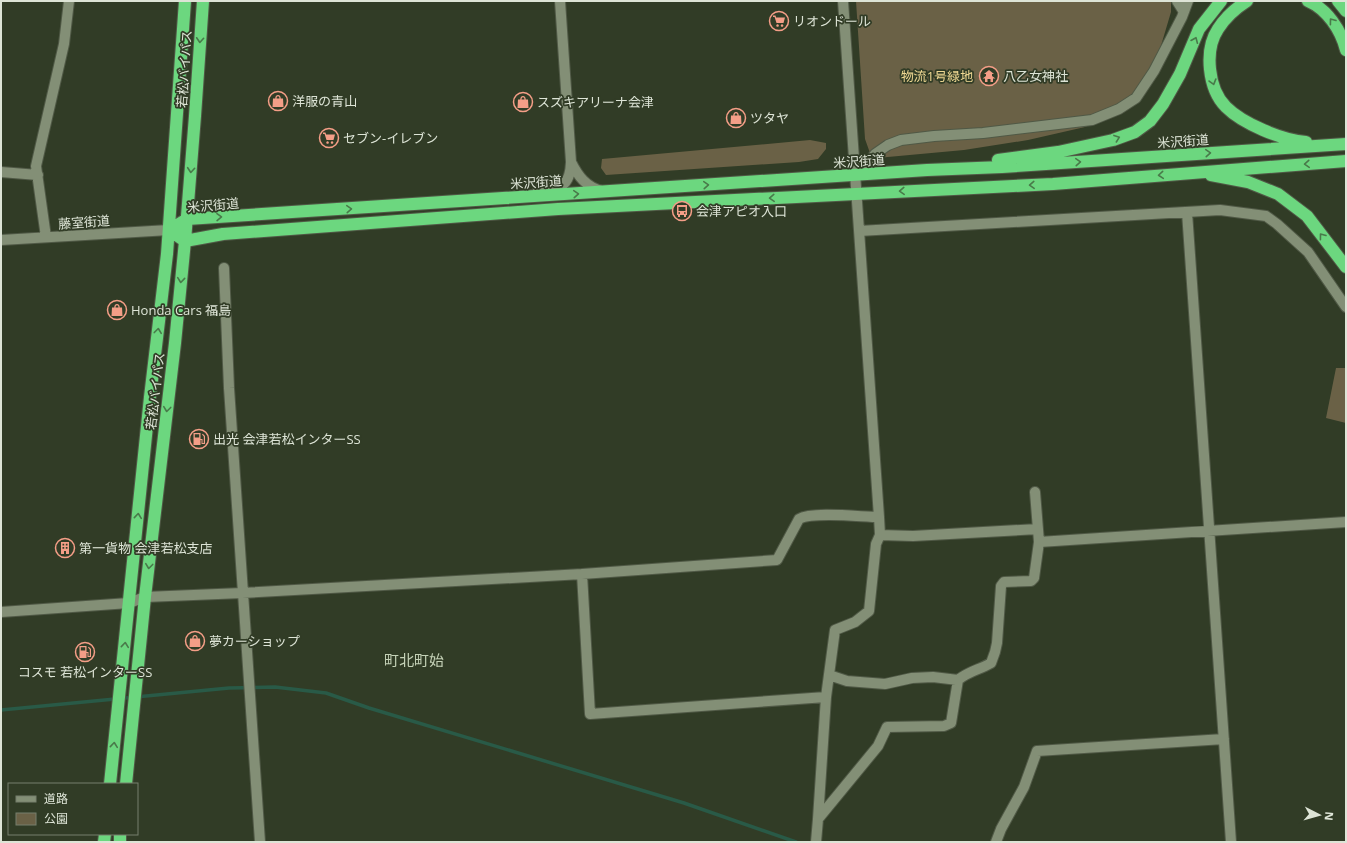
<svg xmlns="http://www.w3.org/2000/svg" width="1347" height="843" font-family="'Open Sans','Noto Sans JP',sans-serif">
<rect width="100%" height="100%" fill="#313c26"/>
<path fill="#6a6146" d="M 856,1 L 1171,1 L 1171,12 L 1149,86 L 1129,107 L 1085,127 L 1028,140 L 964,150 L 877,158 L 870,153 L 865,139 Z
M 810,140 L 826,143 L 826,149 L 818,159 L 799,162 L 606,175 L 601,168 L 602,159 Z
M 1336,368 L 1346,368 L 1346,423 L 1326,418 Z"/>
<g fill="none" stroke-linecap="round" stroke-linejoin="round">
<path stroke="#295a47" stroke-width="3.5" d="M 1,710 L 229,688 L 275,687 L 326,693 L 369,708 L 684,803 L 796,842"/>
<defs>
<path id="minor" d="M 1177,1 L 1184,12
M 571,162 C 578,176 586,187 602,191
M 1,172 L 38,175
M 855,175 L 867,164 L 875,154 L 888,145 L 901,140 L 934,136 L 983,133 L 1092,120 L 1119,109 L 1136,98 L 1154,71 L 1182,17 L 1188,1
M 538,190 C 561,188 570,187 571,162 L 560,1
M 1187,212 L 1231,842
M 859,231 L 1220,210 L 1266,216 L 1277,224 L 1308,252 L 1346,307
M 46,237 L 36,166 L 64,44 L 69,1
M 1,240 L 169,230
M 224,268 L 229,388 L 260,842
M 880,535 L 913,536 L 1038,529
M 1039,542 L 1346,522
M 582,574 L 590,714 L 826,697
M 1,612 L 129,603 L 145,597 L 242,593 L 582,574 L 777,560 L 799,519 C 813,511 862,517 879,517 L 843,1
M 829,675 L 847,681 L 885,684 L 912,678 L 933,677 L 958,680
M 818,819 L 878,746 L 887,727 L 944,726 L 951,723 L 958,680 C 969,671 979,670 991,663 L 995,652 L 997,643 L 1001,586 L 1004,582 L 1031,581 L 1034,578 L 1039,542 L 1035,492
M 816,842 L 818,819 L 826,697 L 835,630 L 855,622 L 869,611 L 876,544 L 880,535 L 879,517
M 996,842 L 1001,829 L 1024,787 L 1037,751 L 1224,739"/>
<path id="highway" d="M 1247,1 C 1236,8 1225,18 1218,29 C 1204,50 1208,89 1226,107 C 1243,124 1282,140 1306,142
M 1308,1 C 1327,9 1341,30 1346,50
M 1338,1 L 1346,11
M 998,160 L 1058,152 L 1113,140 L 1135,132 L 1150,121 L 1163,104 L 1180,74 L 1199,29 L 1221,1
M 1211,175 L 1248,182 L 1278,194 L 1307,216 L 1346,267
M 169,230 L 185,241 L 223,234 L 558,209 L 1053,184 L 1346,161
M 169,230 L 187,219 L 927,170 L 1002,167 L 1346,144
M 110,784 L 150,397 L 167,254 L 185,1
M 126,784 L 145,597 L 175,343 L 185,241 L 195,116 L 203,1
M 104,842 L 105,834
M 120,842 L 120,834"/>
</defs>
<use href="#minor" stroke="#505946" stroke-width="12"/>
<use href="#highway" stroke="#505946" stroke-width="14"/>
<use href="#minor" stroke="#838f76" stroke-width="10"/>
<use href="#highway" stroke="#6cd77f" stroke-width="12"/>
</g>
<defs><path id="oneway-chevron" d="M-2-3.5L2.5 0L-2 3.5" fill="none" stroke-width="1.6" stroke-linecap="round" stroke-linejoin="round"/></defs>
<g stroke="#497a4a">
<use href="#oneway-chevron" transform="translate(1332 21) rotate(-127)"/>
<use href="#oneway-chevron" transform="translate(200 40) rotate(94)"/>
<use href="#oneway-chevron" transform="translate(1195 40) rotate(-67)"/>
<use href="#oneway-chevron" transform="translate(1213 82) rotate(74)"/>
<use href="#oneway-chevron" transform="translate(1117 138) rotate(-20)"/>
<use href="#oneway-chevron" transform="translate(1208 153) rotate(-4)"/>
<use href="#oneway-chevron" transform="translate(1078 162) rotate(-4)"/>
<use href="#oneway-chevron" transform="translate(1307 164) rotate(176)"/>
<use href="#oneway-chevron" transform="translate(191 170) rotate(95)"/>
<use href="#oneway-chevron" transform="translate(1161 175) rotate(175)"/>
<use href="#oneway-chevron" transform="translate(706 185) rotate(-4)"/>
<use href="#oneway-chevron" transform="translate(1032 185) rotate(177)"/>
<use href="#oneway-chevron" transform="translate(902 191) rotate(177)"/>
<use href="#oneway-chevron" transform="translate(576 194) rotate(-4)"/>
<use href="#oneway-chevron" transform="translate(772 198) rotate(177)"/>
<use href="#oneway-chevron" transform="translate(349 209) rotate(-4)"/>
<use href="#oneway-chevron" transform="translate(219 217) rotate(-1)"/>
<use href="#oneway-chevron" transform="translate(1322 236) rotate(-127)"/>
<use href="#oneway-chevron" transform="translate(181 280) rotate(96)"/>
<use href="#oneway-chevron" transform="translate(158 331) rotate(-83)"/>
<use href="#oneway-chevron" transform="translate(167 409) rotate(97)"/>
<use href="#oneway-chevron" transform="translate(138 516) rotate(-84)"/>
<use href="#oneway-chevron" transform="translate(149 566) rotate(97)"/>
<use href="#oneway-chevron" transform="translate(125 645) rotate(-84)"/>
<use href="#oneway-chevron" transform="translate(114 745) rotate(-84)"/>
</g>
<defs>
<symbol id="supermarket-ring" viewBox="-11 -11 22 22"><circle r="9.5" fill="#313c26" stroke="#f49e87" stroke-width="1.5"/><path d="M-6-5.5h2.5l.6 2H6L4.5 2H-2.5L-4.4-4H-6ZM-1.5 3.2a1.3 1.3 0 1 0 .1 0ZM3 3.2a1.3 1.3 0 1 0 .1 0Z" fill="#f49e87"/></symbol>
<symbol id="temple-ring" viewBox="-11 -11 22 22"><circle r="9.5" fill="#313c26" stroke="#f49e87" stroke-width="1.5"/><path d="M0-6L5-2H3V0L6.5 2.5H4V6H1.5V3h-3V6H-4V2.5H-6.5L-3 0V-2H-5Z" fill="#f49e87"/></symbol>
<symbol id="shop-ring" viewBox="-11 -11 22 22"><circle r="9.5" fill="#313c26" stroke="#f49e87" stroke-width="1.5"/><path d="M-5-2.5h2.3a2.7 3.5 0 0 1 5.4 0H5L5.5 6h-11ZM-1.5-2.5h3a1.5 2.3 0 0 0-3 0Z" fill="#f49e87"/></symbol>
<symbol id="bus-ring" viewBox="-11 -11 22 22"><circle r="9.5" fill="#313c26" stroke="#f49e87" stroke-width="1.5"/><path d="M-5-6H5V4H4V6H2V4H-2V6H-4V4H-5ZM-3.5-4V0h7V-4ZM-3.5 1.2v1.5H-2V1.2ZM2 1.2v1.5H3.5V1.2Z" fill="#f49e87"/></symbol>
<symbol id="fuel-ring" viewBox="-11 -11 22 22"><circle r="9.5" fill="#313c26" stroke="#f49e87" stroke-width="1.5"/><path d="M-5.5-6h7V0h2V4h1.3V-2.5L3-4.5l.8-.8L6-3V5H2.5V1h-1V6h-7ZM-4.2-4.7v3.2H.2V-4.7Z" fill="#f49e87"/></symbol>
<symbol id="building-ring" viewBox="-11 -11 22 22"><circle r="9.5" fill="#313c26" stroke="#f49e87" stroke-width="1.5"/><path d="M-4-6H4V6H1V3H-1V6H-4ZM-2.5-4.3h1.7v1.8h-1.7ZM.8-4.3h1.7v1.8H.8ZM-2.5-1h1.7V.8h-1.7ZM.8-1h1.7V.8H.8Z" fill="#f49e87"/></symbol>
</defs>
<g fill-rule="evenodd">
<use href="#supermarket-ring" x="768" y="10" width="22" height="22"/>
<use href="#temple-ring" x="978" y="65" width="22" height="22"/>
<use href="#shop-ring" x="267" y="90" width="22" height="22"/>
<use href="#shop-ring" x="512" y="91" width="22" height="22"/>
<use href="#shop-ring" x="725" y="107" width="22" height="22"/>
<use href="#supermarket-ring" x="318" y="127" width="22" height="22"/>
<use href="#bus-ring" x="671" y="200" width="22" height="22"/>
<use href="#shop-ring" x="106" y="299" width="22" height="22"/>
<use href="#fuel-ring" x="188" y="428" width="22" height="22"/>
<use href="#building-ring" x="54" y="537" width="22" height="22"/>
<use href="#shop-ring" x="184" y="630" width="22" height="22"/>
<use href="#fuel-ring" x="74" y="641" width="22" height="22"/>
</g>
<g text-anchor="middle" stroke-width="3.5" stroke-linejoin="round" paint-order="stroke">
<g font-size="13" fill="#dde4d6" stroke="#313c26" text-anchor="start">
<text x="793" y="26">リオンドール</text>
<text x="1003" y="81">八乙女神社</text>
<text x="292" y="106">洋服の青山</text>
<text x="537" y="107">スズキアリーナ会津</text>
<text x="750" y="123">ツタヤ</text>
<text x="343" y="143">セブン-イレブン</text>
<text x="696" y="216">会津アピオ入口</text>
<text x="131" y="315">Honda Cars 福島</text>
<text x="213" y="444">出光 会津若松インターSS</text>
<text x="79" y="553">第一貨物 会津若松支店</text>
<text x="209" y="646">夢カーショップ</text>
<text x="85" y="677" text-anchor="middle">コスモ 若松インターSS</text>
</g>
<g font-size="13" fill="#dde4d6" stroke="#313c26">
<text transform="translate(184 69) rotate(-86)" y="5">若松バイパス</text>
<text transform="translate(1183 141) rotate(-4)" y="5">米沢街道</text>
<text transform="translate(859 161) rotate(-4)" y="5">米沢街道</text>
<text transform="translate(536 182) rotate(-4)" y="5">米沢街道</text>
<text transform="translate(213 205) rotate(-5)" y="5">米沢街道</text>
<text transform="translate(84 222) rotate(-4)" y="5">藤室街道</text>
<text transform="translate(155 391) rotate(-83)" y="5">若松バイパス</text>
</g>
<g font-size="13" fill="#f0d993" stroke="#313c26">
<text x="937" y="81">物流1号緑地</text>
</g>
<g font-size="15" fill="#c4d1b6" stroke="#313c26">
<text x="414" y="666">町北町始</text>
</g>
</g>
<rect width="1347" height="843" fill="none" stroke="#dde4d6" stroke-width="4"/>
<rect x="8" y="783" width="130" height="52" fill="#313c26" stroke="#767f6c"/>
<rect x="16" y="796" width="20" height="6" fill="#838f76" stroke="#767f6c"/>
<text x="44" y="803" font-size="12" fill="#dde4d6">道路</text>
<rect x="16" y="813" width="20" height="12" fill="#6a6146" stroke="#767f6c"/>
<text x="44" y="823" font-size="12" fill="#dde4d6">公園</text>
<g transform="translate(1319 815) rotate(96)" stroke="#313c26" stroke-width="3" paint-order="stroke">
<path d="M0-3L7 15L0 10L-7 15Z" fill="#dde4d6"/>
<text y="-6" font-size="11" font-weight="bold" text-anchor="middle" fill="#dde4d6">N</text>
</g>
</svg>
